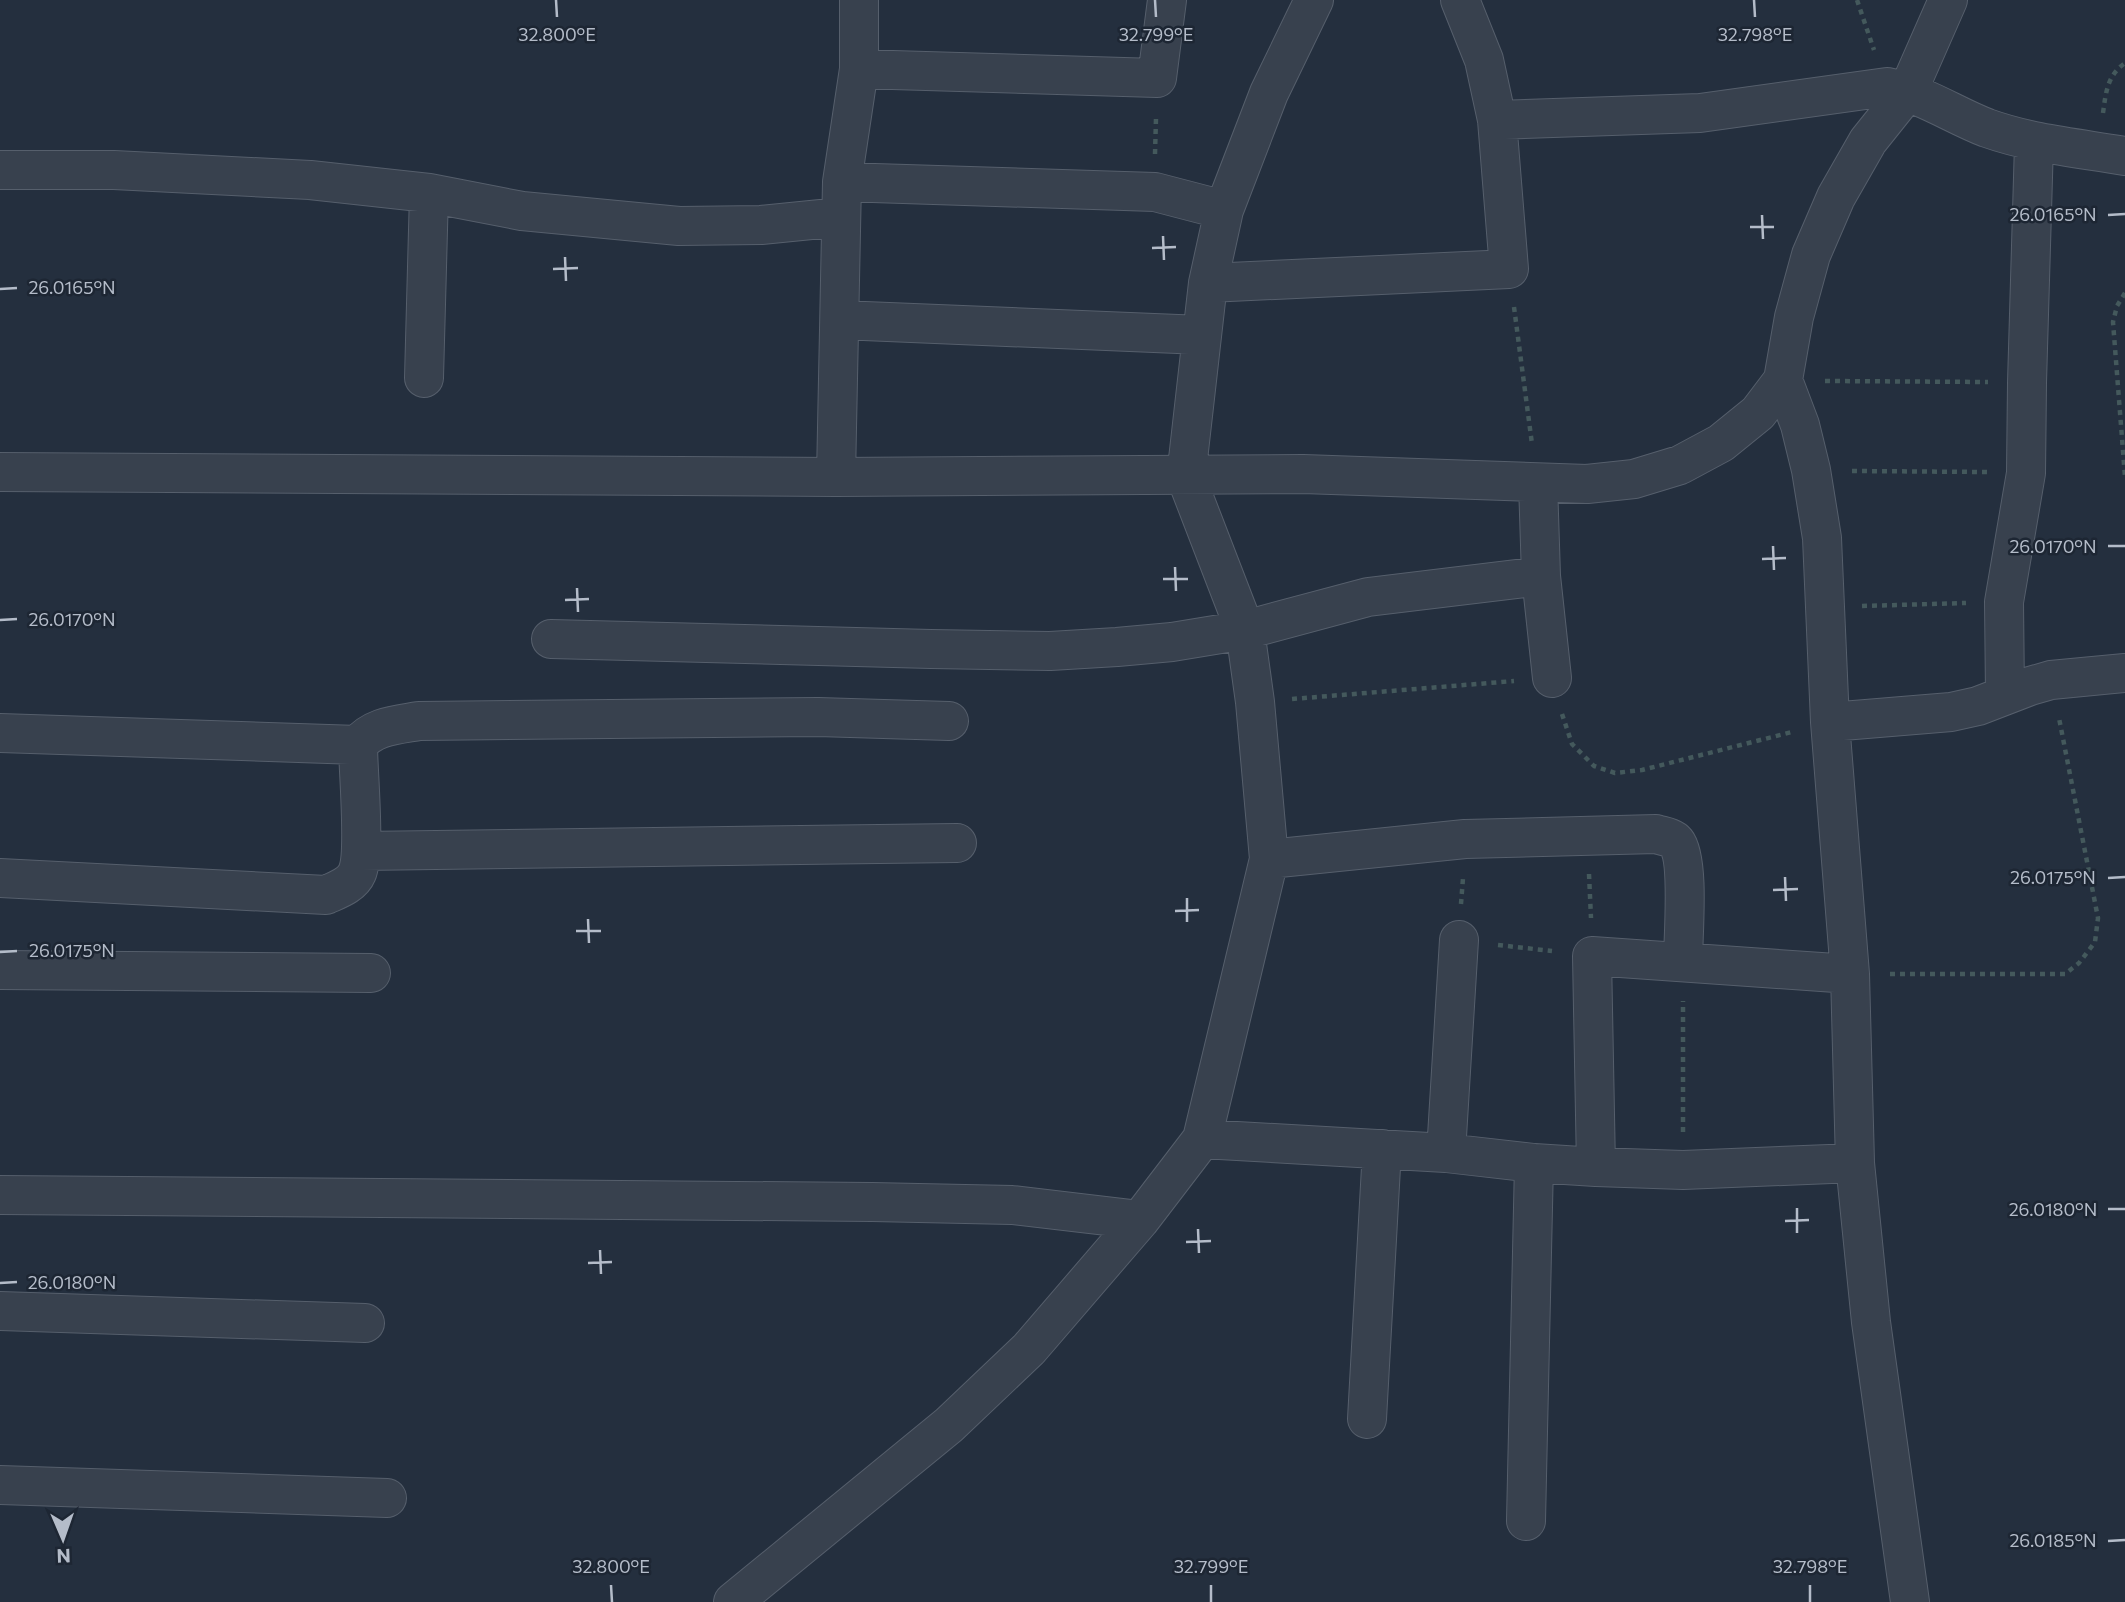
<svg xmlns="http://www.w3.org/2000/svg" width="2125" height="1602" font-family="Commissioner,sans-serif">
<rect width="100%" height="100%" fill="#242f3e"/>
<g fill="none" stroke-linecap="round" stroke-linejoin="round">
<defs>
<path id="minor" d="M 859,69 L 1157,78 L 1167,0
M 1497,120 L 1700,113 L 1887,87 C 1924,94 1953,115 1987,128 C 2032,144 2078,148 2125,156
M 0,170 L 114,170 L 310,180 L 429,193 L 522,211 L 679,226 L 761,225 L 841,217
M 842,182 L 1155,192 L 1224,210
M 1208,283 L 1509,269 L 1497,120 L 1484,60 L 1460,0
M 840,320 L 1202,335
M 424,378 L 429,193
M 1783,380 L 1800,425 L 1811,470 L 1822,538 L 1830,722 L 1850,974 L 1855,1163 L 1871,1322 L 1910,1602
M 0,472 L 836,477 L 1303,474 L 1587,484 L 1634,479 L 1680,465 L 1721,443 L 1758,413 L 1783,380 L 1794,317 L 1811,255 L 1836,197 L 1868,141 L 1908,91 L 1948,0
M 836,477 L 842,182 L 859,69 L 859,0
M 1538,483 L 1541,576 L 1552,678
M 551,639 L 931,649 L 1050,651 L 1117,647 L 1172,642 L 1245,630 L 1368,597 L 1541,576
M 2005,695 L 2004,602 L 2026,473 L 2027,383 L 2034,143
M 1830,722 L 1951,712 L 1978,706 L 2030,686 L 2051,680 L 2125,673
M 0,733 L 358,745
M 361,851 L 957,843
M 1269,859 L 1465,839 L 1656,834 C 1662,836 1672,837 1676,842 C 1690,859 1683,937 1683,962
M 0,878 L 326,895 C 337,890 352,885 357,873 C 366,853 358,771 358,745 C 373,726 396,725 419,721 L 818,717 L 949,721
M 0,970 L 371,973
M 1202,1139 L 1446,1153 L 1534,1163 L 1596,1167 L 1683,1170 L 1855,1163
M 1446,1153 L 1459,940
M 1596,1167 L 1592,956 L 1850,974
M 0,1195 L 872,1202 L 1012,1205 L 1140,1220
M 0,1311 L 365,1323
M 1367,1419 L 1382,1149
M 0,1485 L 387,1498
M 1526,1521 L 1534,1163
M 733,1602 L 949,1425 L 1029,1349 L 1140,1220 L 1202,1139 L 1269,859 L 1255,702 L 1245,630 L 1186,477 L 1208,283 L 1224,210 L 1269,93 L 1314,0"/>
</defs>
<use href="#minor" stroke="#565f6c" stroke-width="40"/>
<path stroke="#44595c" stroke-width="4.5" stroke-dasharray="5 5" stroke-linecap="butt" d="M 1857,0 L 1874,50
M 2103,113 C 2106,92 2107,76 2125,63
M 1155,154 L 1156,118
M 2125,293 L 2117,306 L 2113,322 L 2125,477
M 1514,307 L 1532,444
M 1825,381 L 1988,382
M 1852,471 L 1987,472
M 1862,606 L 1966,603
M 1292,699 L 1514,681
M 1562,714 L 1572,744 L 1594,766 L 1615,773 L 1642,770 L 1792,732
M 1589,874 L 1591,918
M 1461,904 L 1463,878
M 1498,945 L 1552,951
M 1890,974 L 2065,974 L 2079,963 L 2095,942 L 2098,918 L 2059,718
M 1683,1132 L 1683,1001"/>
<use href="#minor" stroke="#38414e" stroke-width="38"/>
</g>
<path fill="none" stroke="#b4bcc9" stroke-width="2.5" d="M 556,0 L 557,17M 1155,0 L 1156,17M 1754,0 L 1755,17M 1762,215 L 1763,239M 2108,215 L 2125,214M 1750,227 L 1774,227M 1163,236 L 1164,260M 1152,248 L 1176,247M 565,257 L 566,281M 553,269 L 578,268M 0,289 L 17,288M 1773,546 L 1774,570M 2108,546 L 2125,546M 1762,559 L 1786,558M 1175,567 L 1176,591M 1163,579 L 1188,579M 577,588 L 578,612M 565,600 L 589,599M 0,620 L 17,619M 1785,877 L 1786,901M 2108,878 L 2125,877M 1773,890 L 1798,889M 1187,898 L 1187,922M 1175,911 L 1199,910M 588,919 L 589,943M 576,931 L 601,931M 0,952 L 17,951M 1797,1208 L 1797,1233M 2108,1209 L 2125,1209M 1785,1221 L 1809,1220M 1198,1229 L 1199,1253M 1186,1242 L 1211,1241M 600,1250 L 601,1274M 588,1263 L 612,1262M 0,1283 L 17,1282M 2108,1541 L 2125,1540M 611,1585 L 612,1602M 1211,1585 L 1211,1602M 1810,1585 L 1810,1602"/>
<g font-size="18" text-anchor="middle" fill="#b4bcc9" stroke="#1d2633" stroke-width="5" stroke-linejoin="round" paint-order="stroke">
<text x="557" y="41">32.800°E</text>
<text x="1156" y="41">32.799°E</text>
<text x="1755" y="41">32.798°E</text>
<text x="2053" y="221">26.0165°N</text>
<text x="72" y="294">26.0165°N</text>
<text x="2053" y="553">26.0170°N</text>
<text x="72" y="626">26.0170°N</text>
<text x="2053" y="884">26.0175°N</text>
<text x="72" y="957">26.0175°N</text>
<text x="2053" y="1216">26.0180°N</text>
<text x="72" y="1289">26.0180°N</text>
<text x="2053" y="1547">26.0185°N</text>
<text x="611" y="1573">32.800°E</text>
<text x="1211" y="1573">32.799°E</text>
<text x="1810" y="1573">32.798°E</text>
</g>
<g transform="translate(63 1539) rotate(178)" stroke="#1d2633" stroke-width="5" paint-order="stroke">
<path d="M0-5L12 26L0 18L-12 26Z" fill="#b4bcc9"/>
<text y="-10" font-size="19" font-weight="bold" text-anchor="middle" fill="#b4bcc9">N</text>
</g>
</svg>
